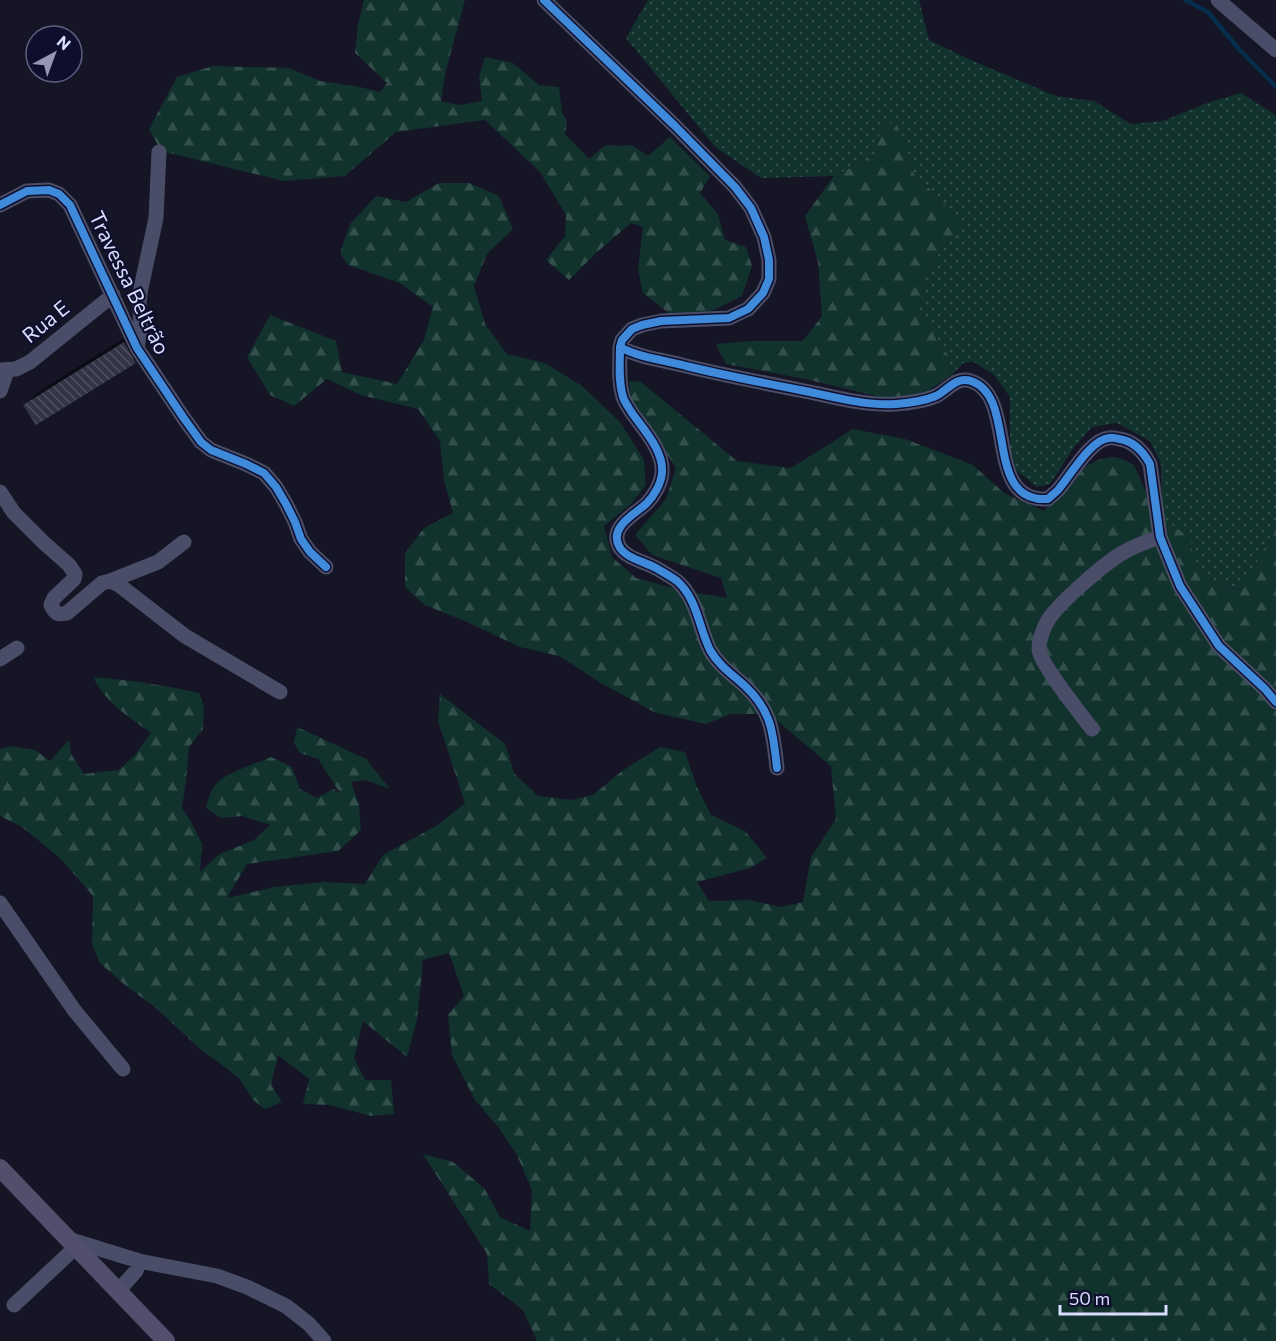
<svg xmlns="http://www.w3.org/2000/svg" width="1276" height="1341" font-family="Commissioner,sans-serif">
<defs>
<pattern id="grass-dots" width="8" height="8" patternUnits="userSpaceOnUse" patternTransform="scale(1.5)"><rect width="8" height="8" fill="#11322d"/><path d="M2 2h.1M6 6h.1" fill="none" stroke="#334f4c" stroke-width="1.8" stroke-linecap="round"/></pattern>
<pattern id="forest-firs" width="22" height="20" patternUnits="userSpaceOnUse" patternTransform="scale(1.5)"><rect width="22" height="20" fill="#11322d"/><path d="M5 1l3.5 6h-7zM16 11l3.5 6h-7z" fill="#334f4c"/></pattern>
<pattern id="building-back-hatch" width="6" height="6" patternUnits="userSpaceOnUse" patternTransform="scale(1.5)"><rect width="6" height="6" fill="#343447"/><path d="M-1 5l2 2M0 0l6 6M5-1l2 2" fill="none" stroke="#515163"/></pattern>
</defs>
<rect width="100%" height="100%" fill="#151526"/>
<path fill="url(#grass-dots)" d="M 648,0 L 919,0 L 929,40 L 973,61 L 1056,96 L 1094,101 L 1131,124 L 1163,121 L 1207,103 L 1241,93 L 1276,115 L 1276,528 L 1242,590 L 1215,583 L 1193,559 L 1169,523 L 1163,537 L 1161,464 L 1150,441 L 1117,423 L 1092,427 L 1075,446 L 1050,484 L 1037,487 L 1017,471 L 1010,453 L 1010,397 L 994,375 L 974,362 L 963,363 L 952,375 L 948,355 L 918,312 L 926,274 L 945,244 L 962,224 L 935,194 L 913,173 L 908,153 L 883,122 L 874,157 L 834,176 L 761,178 L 715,147 L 626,38 Z"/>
<path fill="url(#forest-firs)" d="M 364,0 L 465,0 L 445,74 L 441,101 L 459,105 L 482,101 L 479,77 L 485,57 L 513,63 L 539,85 L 559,87 L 562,113 L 567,121 L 565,134 L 589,159 L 606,145 L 620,146 L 632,145 L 648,156 L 670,137 L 710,176 L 700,193 L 718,214 L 725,240 L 746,247 L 752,266 L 742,296 L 709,312 L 670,314 L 643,293 L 638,270 L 643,227 L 631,223 L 596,253 L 569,280 L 546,260 L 565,236 L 566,215 L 540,172 L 485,120 L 396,132 L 345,176 L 284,181 L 161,151 L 149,129 L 177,77 L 213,66 L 289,68 L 320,81 L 360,87 L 380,92 L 387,83 L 355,53 L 358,25 Z
M 883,122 L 896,123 L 908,153 L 913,173 L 935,194 L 963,224 L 945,244 L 926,274 L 919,312 L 948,355 L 952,375 L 923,394 L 889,399 L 805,379 L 726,364 L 716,344 L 752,341 L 803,341 L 822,316 L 818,262 L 805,216 L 834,176 L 874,157 Z
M 439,183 L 469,183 L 499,196 L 513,229 L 487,254 L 474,286 L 485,324 L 507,354 L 545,363 L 582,386 L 620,422 L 644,460 L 646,485 L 631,504 L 604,526 L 612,557 L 636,578 L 684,591 L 727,598 L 721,578 L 652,555 L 635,535 L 666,499 L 676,468 L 631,398 L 629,381 L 641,382 L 737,461 L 791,468 L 853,429 L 905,439 L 973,465 L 1004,493 L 1044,511 C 1062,490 1082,459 1112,457 C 1119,456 1128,462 1134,465 L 1146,492 L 1150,512 L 1178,587 L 1276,707 L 1276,1341 L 537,1341 L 523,1310 L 489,1284 L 487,1254 L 423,1154 L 453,1162 L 484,1188 L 500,1217 L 530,1231 L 532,1190 L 517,1155 L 499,1128 L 475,1100 L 452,1055 L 448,1015 L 464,996 L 449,953 L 423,960 L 417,1020 L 407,1057 L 363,1021 L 354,1058 L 365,1080 L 391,1080 L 394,1114 L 371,1116 L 330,1105 L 303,1104 L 309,1079 L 278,1055 L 271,1085 L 282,1102 L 265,1109 L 253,1100 L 239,1078 L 198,1047 L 156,1008 L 125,985 L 100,963 L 92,944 L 93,896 L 61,859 L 22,827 L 0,816 L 0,749 L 10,746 L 35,750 L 50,761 L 69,740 L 71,754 L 84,774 L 119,770 L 135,755 L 151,733 C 129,717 105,702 93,677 C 129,680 164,685 199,693 L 204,707 L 203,729 L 189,747 L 186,780 L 182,808 L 191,822 L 202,844 L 200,872 L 218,855 L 254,840 L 270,825 L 242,816 L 221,818 L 206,808 C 208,799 211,788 218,782 C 229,772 257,763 271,757 L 292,767 L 300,789 L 317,798 L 333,789 L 340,793 L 318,759 L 300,753 L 294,743 L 297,727 L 366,759 L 390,789 L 365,780 L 351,782 L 359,805 L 361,830 L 338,851 L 247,864 L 227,898 L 274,887 L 324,882 L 365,884 L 383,855 L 438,825 L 465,803 L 438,721 L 440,694 L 505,744 L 514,773 L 538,796 L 572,800 L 593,795 L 622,771 L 660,747 L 685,752 L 697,787 L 711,815 L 745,831 L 767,858 L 750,868 L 697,882 L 709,901 L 750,900 L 780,907 L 803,902 L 811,857 L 836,819 L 831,766 L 769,714 L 731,714 L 706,724 L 656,713 L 601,683 L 559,656 L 520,647 L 467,622 L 425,605 L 405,587 L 405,553 L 424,528 L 453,513 L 444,480 L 440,441 L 418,409 L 361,395 L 327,379 L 294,406 L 270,395 L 247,357 L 270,315 L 336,341 L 342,372 L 397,384 L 424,340 L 433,307 L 400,283 L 348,265 L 340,253 L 350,224 L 376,196 L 406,202 Z
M 1169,523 L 1191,538 L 1193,559 L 1215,583 L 1241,590 L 1276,528 L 1276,695 L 1221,645 L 1182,585 L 1163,537 Z"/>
<path fill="#0007" d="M 137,330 L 148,349 L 135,362 L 25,405 L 38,392 Z"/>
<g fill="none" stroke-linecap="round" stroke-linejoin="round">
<path stroke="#062d4b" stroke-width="4.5" d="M 1186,0 L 1208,12 L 1238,48 L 1276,87"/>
</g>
<path fill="url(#building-back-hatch)" d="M 124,342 L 136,363 L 36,425 L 23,405 Z"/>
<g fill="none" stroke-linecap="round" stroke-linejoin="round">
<path stroke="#494d67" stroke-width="15" d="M 544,0 L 675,126 L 735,187 L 751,208 L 764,237 L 769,260 L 769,279 L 763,293 L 748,309 L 729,318 L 661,321 L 642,325 L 632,329 L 622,340 L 620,347 C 640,358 664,360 686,366 C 727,376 769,384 810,392 C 837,398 869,406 896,404 C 909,403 924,401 936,396 C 948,390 956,376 971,381 C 1019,397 982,503 1048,499 C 1051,496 1055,493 1058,490 C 1070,476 1091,439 1109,438 C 1113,437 1116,438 1119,439 C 1134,441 1143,451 1150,464 L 1160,537 L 1180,586 L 1219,646 L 1265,689 L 1276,702
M 1218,0 L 1276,50
M 0,205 L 27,191 L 49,190 L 59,194 L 70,205 L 137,348 L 183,417 L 201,442 L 211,450 L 246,464 L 264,473 L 276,487 L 286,504 L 295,522 L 301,539 L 310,552 L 326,567
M 620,347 C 620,364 618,381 623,397 C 625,403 629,408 632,413 C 644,430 664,451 662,473 C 661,484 654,496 646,504 C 635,514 609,527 619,546 C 625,558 643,561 654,567 C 661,571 670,576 677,581 C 697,598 699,628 710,650 C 718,665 733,675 745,686 C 772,711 773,733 777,768
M 137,348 L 141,323 L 139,302 L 141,288 L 156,218 L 159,152
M 0,370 L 16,369 L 30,362 L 113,295
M 0,391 L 7,371
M 0,492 L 14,513 L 43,542 L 69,565 L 75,574 L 74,579 L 54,598 L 51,605 C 55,614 58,615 67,613 L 102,583 L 110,581 L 119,585 L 185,636 L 280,692
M 110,581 L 158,562 L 184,542
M 0,659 L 17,648
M 1092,729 C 1081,714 1040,664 1039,649 C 1039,641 1043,629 1047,622 C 1056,605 1108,560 1126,551 C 1136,545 1149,541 1160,537
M 0,903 L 74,1010 L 123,1069
M 68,1239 L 139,1261 L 217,1276 L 247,1287 L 286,1306 L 309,1324 L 324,1341
M 118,1291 L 136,1271 L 139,1261
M 14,1305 L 76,1247"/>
<path stroke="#524f6d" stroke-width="18" d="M 0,1168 L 166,1341"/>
<defs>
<path id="cycleway" d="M 544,0 L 675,126 L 735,187 L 751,208 L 764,237 L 769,260 L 769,279 L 763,293 L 748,309 L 729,318 L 661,321 L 642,325 L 632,329 L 622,340 L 620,347 C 640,358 664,360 686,366 C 727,376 769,384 810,392 C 837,398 869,406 896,404 C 909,403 924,401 936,396 C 948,390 956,376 971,381 C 1019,397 982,503 1048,499 C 1051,496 1055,493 1058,490 C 1070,476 1091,439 1109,438 C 1113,437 1116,438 1119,439 C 1134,441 1143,451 1150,464 L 1160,537 L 1180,586 L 1219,646 L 1265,689 L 1276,702
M 0,205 L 27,191 L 49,190 L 59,194 L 70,205 L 137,348 L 183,417 L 201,442 L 211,450 L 246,464 L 264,473 L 276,487 L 286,504 L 295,522 L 301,539 L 310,552 L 326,567
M 620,347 C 620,364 618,381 623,397 C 625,403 629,408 632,413 C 644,430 664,451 662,473 C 661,484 654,496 646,504 C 635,514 609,527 619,546 C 625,558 643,561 654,567 C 661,571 670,576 677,581 C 697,598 699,628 710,650 C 718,665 733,675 745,686 C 772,711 773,733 777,768"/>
</defs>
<use href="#cycleway" stroke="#0e0f2d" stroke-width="11"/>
<use href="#cycleway" stroke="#408adc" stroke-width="8"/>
</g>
<g text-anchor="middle" stroke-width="4.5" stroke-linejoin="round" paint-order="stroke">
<g font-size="21" fill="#daddff" stroke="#0e0f2d">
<text transform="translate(129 283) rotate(64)" y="7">Travessa Beltrão</text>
<text transform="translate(46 322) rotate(-39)" y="7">Rua E</text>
</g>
</g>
<g transform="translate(54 54) rotate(41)"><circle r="28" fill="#0e0f2d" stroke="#606181" stroke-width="1.5"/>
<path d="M0-4.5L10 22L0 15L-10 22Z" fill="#9597b3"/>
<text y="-9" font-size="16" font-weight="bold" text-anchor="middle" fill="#daddff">N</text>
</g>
<path d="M1060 1305v9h106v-9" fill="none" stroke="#daddff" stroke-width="3"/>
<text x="1069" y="1305" font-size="18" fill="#daddff" stroke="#0e0f2d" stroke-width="4.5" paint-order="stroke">50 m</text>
</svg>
